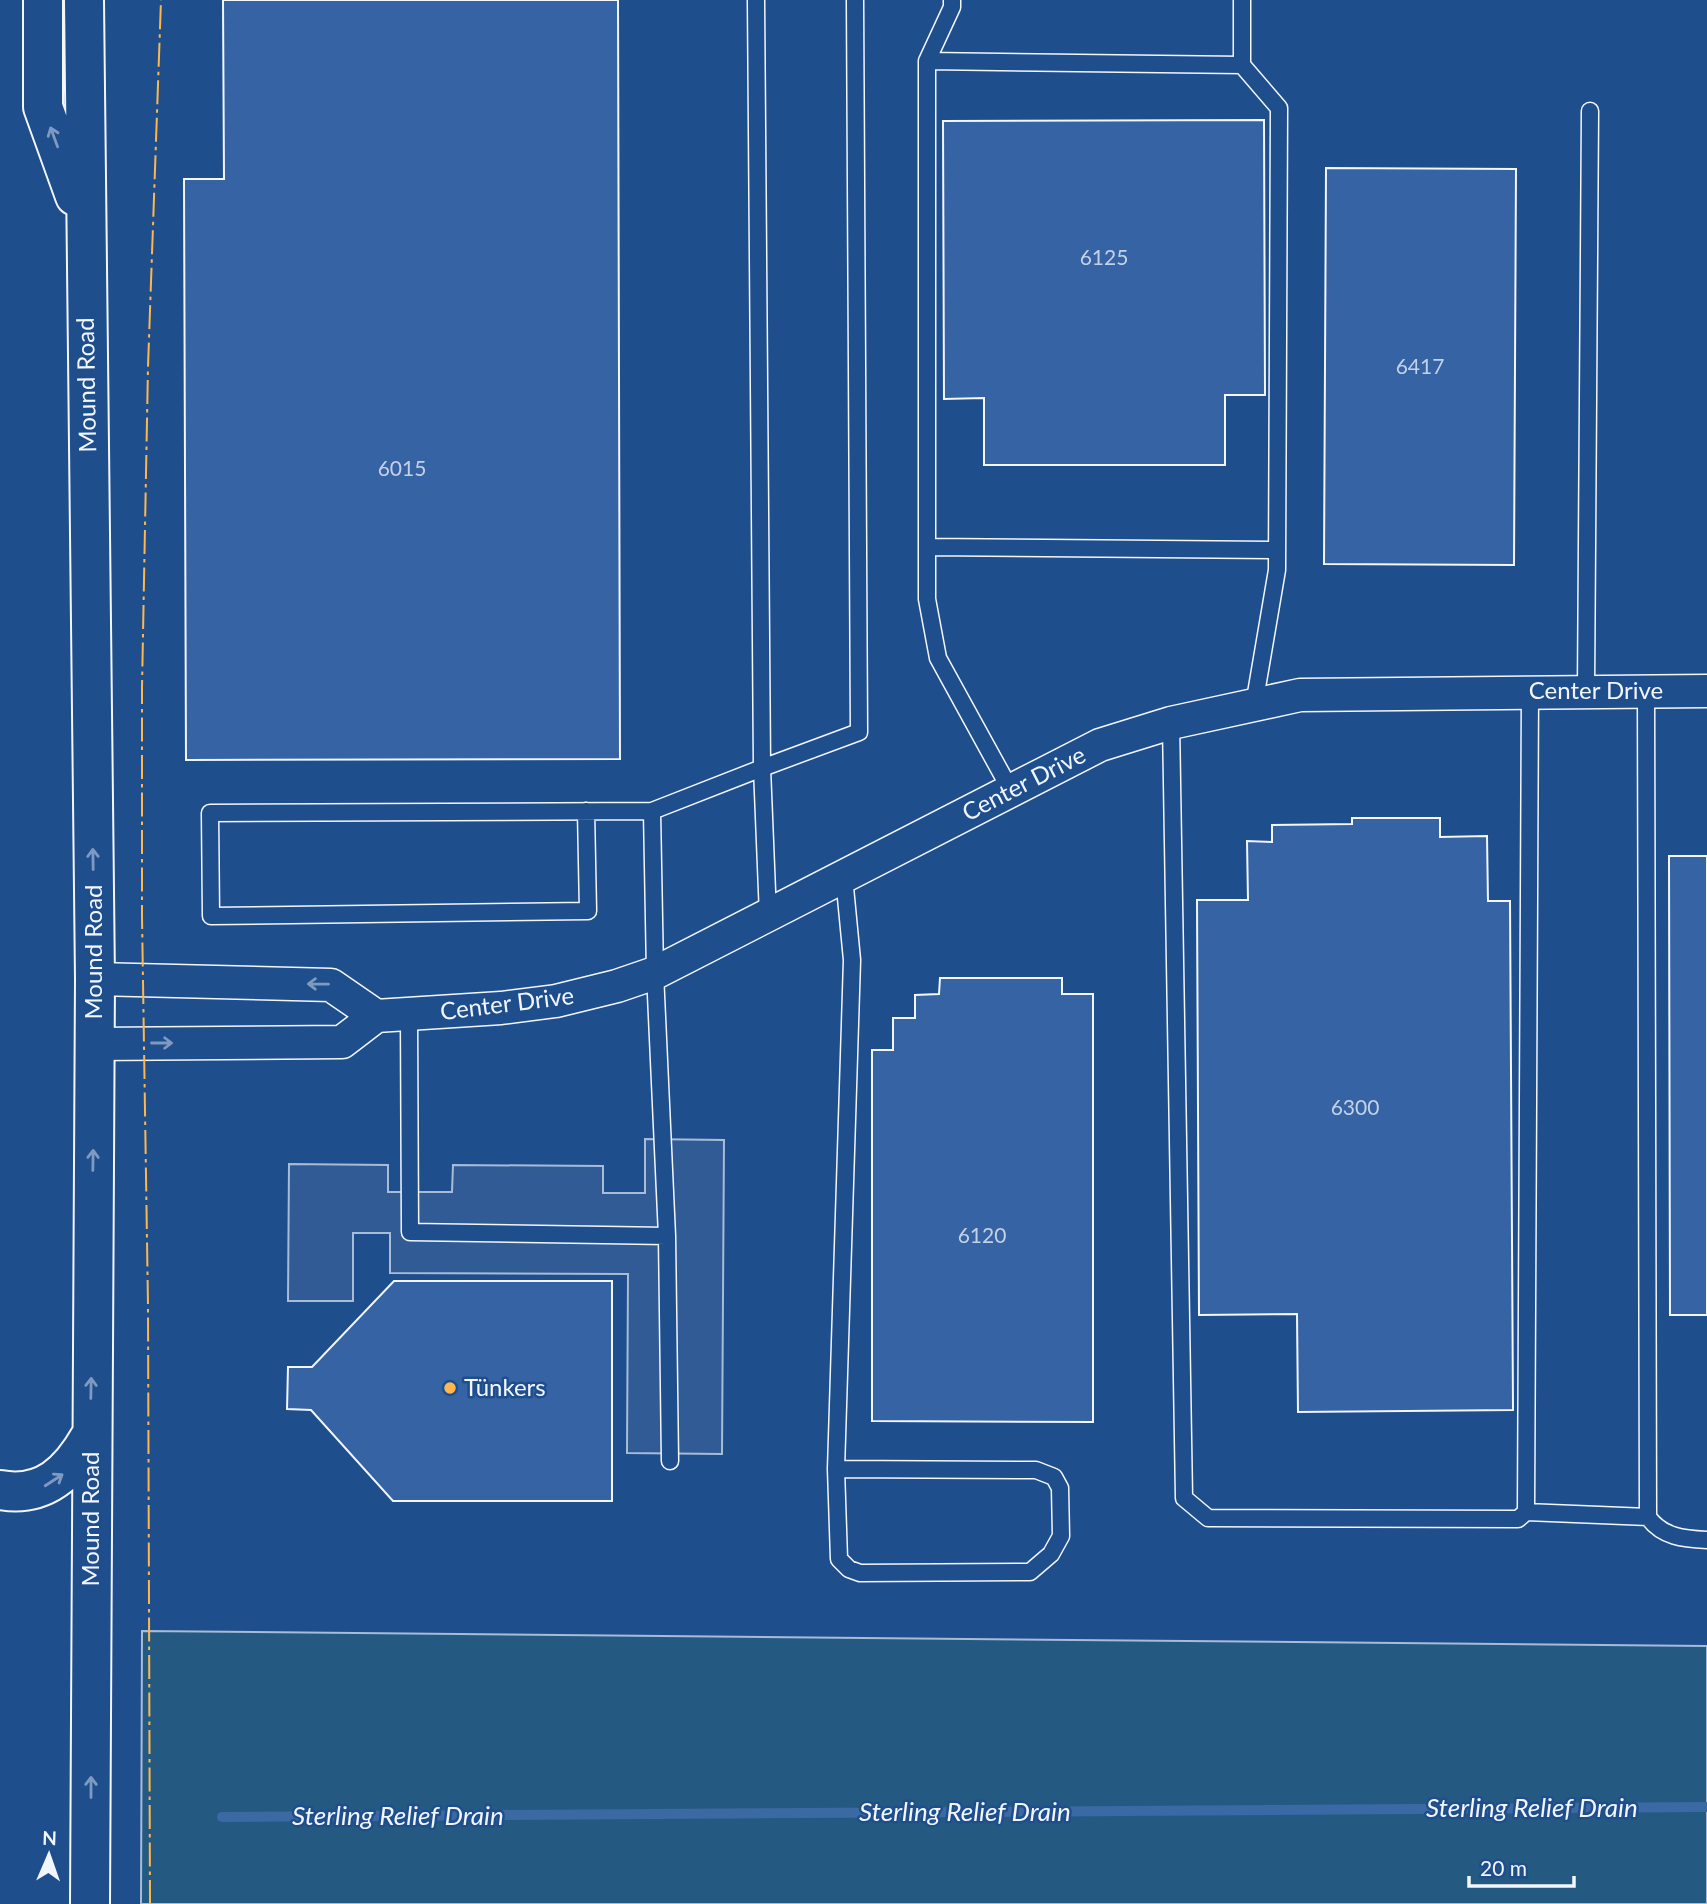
<svg xmlns="http://www.w3.org/2000/svg" width="1707" height="1904" font-family="Lato,sans-serif">
<rect width="100%" height="100%" fill="#1f4e8c"/>
<path fill="#245a82" stroke="#a8bbd7" stroke-width="2" d="M 142,1631 L 1707,1646 L 1707,1904 L 141,1904 Z"/>
<path fill="#305b95" stroke="#a8bbd7" stroke-width="2" d="M 645,1139 L 724,1140 L 722,1454 L 627,1453 L 628,1274 L 390,1273 L 390,1233 L 353,1233 L 353,1301 L 288,1301 L 289,1164 L 388,1165 L 388,1192 L 452,1192 L 453,1165 L 603,1166 L 603,1193 L 645,1193 Z"/>
<g fill="none" stroke-linecap="round" stroke-linejoin="round">
<path stroke="#3b69a3" stroke-width="10" d="M 222,1817 L 1707,1807"/>
</g>
<path fill="#3563a3" stroke="#f2f6ff" stroke-width="2" d="M 223,0 L 618,0 L 620,759 L 186,760 L 184,179 L 224,179 Z
M 1264,120 L 1265,395 L 1225,395 L 1225,465 L 984,465 L 984,398 L 944,399 L 943,121 Z
M 1326,168 L 1516,169 L 1514,565 L 1324,564 Z
M 1352,818 L 1440,818 L 1440,837 L 1487,836 L 1488,901 L 1510,901 L 1513,1410 L 1298,1412 L 1297,1314 L 1199,1315 L 1197,900 L 1248,900 L 1247,841 L 1272,842 L 1272,825 L 1352,824 Z
M 1669,856 L 1707,856 L 1707,1315 L 1670,1315 Z
M 940,978 L 1062,978 L 1062,994 L 1093,994 L 1093,1422 L 872,1421 L 872,1050 L 893,1050 L 893,1018 L 915,1018 L 915,995 L 939,994 Z
M 394,1281 L 612,1281 L 612,1501 L 393,1501 L 311,1410 L 287,1409 L 288,1367 L 312,1367 Z"/>
<g fill="none" stroke-linecap="round" stroke-linejoin="round">
<defs>
<path id="service" d="M 952,0 L 952,7 L 927,61 L 927,599 L 938,658 L 1010,789
M 927,61 L 1242,65 L 1242,0
M 1242,65 L 1279,108 L 1277,570 L 1254,705
M 927,547 L 1277,550
M 1586,690 L 1590,111
M 1646,691 L 1648,1517 C 1662,1537 1684,1539 1707,1540
M 1171,723 L 1184,1498 L 1208,1518 L 1518,1519 L 1526,1512 L 1530,691
M 586,811 L 588,911 L 211,916 L 210,813 L 652,811 L 762,768 L 756,0
M 768,916 L 762,768 L 859,732 L 855,0
M 409,1016 L 410,1232 L 667,1236 L 655,973 L 652,811
M 667,1236 L 670,1461
M 836,1469 L 839,1559 L 849,1569 L 860,1573 L 1030,1572 L 1051,1554 L 1061,1536 L 1060,1488 L 1054,1477 L 1036,1470 L 836,1469 L 852,960 L 844,877
M 1526,1512 L 1648,1517"/>
<path id="minor" d="M 95,979 L 331,985 L 376,1016 L 501,1008 L 556,1001 L 617,986 L 655,973 L 1100,745 L 1171,723 L 1300,695 L 1707,691
M 94,1044 L 342,1042 L 376,1016"/>
<path id="secondary" d="M 43,0 L 43,107 L 75,196
M 84,0 L 95,979 L 90,1904
M 0,1490 C 44,1498 70,1472 90,1437"/>
</defs>
<use href="#service" stroke="#f2f6ff" stroke-width="19"/>
<use href="#minor" stroke="#f2f6ff" stroke-width="35"/>
<use href="#secondary" stroke="#f2f6ff" stroke-width="42"/>
<use href="#service" stroke="#1f4e8c" stroke-width="16"/>
<use href="#minor" stroke="#1f4e8c" stroke-width="32"/>
<use href="#secondary" stroke="#1f4e8c" stroke-width="38"/>
<path stroke="#ffb74d" stroke-width="2" stroke-dasharray="24 5 3.5 5" stroke-linecap="butt" d="M 150,1904 L 148,1305 L 142,916 L 142,688 L 148,367 L 161,0"/>
</g>
<defs><path id="oneway-shaft" d="M-6 0H5M1.5-3L5.5 0L1.5 3" fill="none" stroke-width="1.6" stroke-linecap="round" stroke-linejoin="round" transform="scale(1.75)"/></defs>
<g stroke="#7e9ac0">
<use href="#oneway-shaft" transform="translate(54 137) rotate(-110)"/>
<use href="#oneway-shaft" transform="translate(93 859) rotate(-91)"/>
<use href="#oneway-shaft" transform="translate(318 984) rotate(-179)"/>
<use href="#oneway-shaft" transform="translate(162 1043)"/>
<use href="#oneway-shaft" transform="translate(93 1160) rotate(-89)"/>
<use href="#oneway-shaft" transform="translate(91 1388) rotate(-89)"/>
<use href="#oneway-shaft" transform="translate(54 1480) rotate(-33)"/>
<use href="#oneway-shaft" transform="translate(91 1787) rotate(-90)"/>
</g>
<circle fill="#ffb74d" stroke="#1f4e8c" stroke-width="2.5" cx="450" cy="1388" r="7"/>
<g text-anchor="middle" stroke-width="5" stroke-linejoin="round" paint-order="stroke">
<g font-size="21" fill="#c3d1e8">
<text x="1104" y="265">6125</text>
<text x="1420" y="374">6417</text>
<text x="402" y="476">6015</text>
<text x="1355" y="1115">6300</text>
<text x="982" y="1243">6120</text>
</g>
<g font-size="24" fill="#f2f6ff" stroke="#1f4e8c">
<text transform="translate(87 385) rotate(-91)" y="8">Mound Road</text>
<text x="1596" y="699">Center Drive</text>
<text transform="translate(1024 784) rotate(-27)" y="8">Center Drive</text>
<text transform="translate(94 952) rotate(-90)" y="8">Mound Road</text>
<text transform="translate(507 1004) rotate(-7)" y="8">Center Drive</text>
<text transform="translate(91 1519) rotate(-90)" y="8">Mound Road</text>
</g>
<g font-size="24" fill="#f2f6ff" stroke="#1f4e8c" text-anchor="start">
<text x="464" y="1396">Tünkers</text>
</g>
<g font-size="26" font-style="italic" fill="#f2f6ff" stroke="#1f4e8c">
<text x="1532" y="1817">Sterling Relief Drain</text>
<text x="965" y="1821">Sterling Relief Drain</text>
<text x="398" y="1825">Sterling Relief Drain</text>
</g>
</g>
<g transform="translate(49 1855) rotate(2)" stroke="#1f4e8c" stroke-width="5" paint-order="stroke">
<path d="M0-5L12 26L0 18L-12 26Z" fill="#f2f6ff"/>
<text y="-10" font-size="19" font-weight="bold" text-anchor="middle" fill="#f2f6ff">N</text>
</g>
<path d="M1469 1876v10h105v-10" fill="none" stroke="#f2f6ff" stroke-width="3.5"/>
<text x="1480" y="1876" font-size="21" fill="#f2f6ff" stroke="#1f4e8c" stroke-width="5" paint-order="stroke">20 m</text>
</svg>
